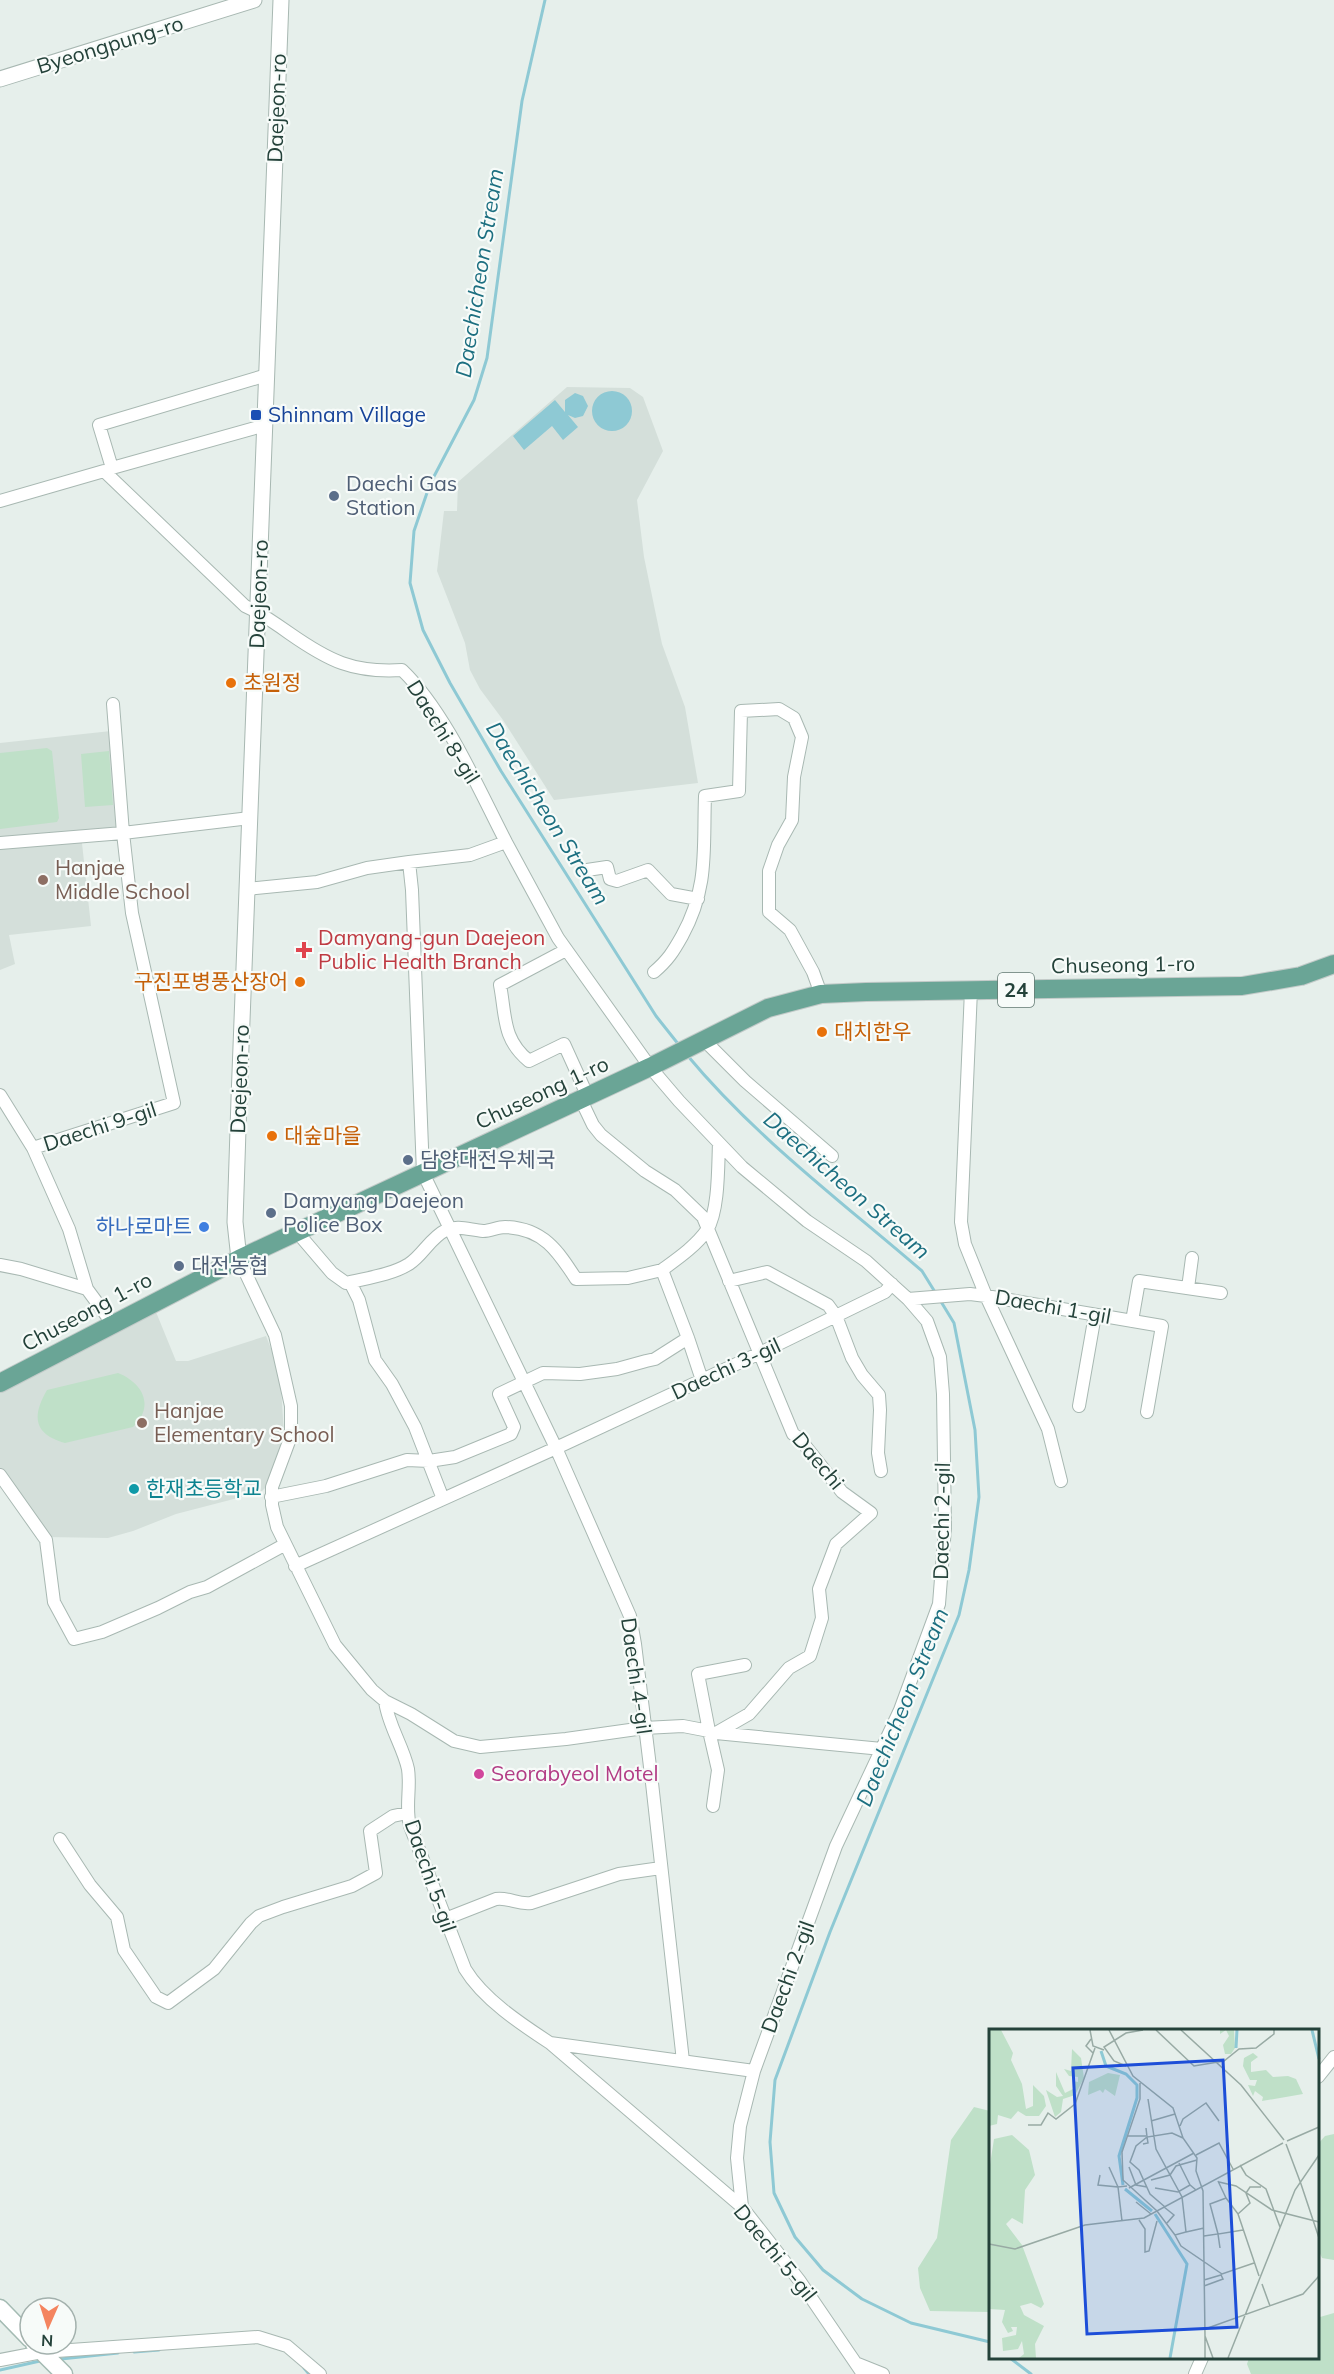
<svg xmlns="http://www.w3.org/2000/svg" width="1334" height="2374" font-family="Mulish,'Noto Sans KR',sans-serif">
<rect width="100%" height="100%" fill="#e6efeb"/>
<path fill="#d4dfda" d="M 567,387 L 630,388 L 643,397 L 663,451 L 637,500 L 644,557 L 662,644 L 685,707 L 698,783 L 554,800 L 503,720 L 480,689 L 470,670 L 465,643 L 437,571 L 444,511 L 457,511 L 458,482 Z
M 111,731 L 118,830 L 81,834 L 91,926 L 9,935 L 15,964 L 0,970 L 0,743 Z
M 156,1312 L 176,1361 L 188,1361 L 266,1336 L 274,1356 L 281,1388 L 284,1434 L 283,1442 L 266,1487 L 261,1492 L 176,1514 L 133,1531 L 108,1538 L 46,1537 L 0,1472 L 0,1390 Z"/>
<path fill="#bfe0c8" d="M 47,748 L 52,751 L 59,818 L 57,822 L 0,829 L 0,753 Z
M 109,751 L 113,805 L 85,807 L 81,754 Z
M 118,1373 C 143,1383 155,1406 133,1427 L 65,1443 C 33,1434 32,1416 47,1390 Z
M 974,2107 L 990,2111 L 990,2312 L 930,2311 L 920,2288 L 918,2268 L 937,2238 L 951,2140 Z
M 1334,2134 L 1334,2260 L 1322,2258 L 1318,2249 L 1318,2144 L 1325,2136 Z
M 1334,2313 L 1334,2374 L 1251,2374 L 1247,2364 L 1249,2358 L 1318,2358 L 1318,2314 L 1320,2317 Z"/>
<path fill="#8ec9d4" d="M592 411a20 20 0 1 1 40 0a20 20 0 1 1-40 0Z
M 575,393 L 583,396 L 588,406 L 583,416 L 575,418 L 568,415 L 578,427 L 563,440 L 552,426 L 524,450 L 513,436 L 555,400 L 565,412 L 565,400 Z"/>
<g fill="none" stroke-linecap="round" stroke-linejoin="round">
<path stroke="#8ec9d4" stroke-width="3" d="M 545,0 L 522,101 L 487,358 L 474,400 L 430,484 L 414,531 L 410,583 L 423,630 L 450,683 L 501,771 L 656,1016 L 679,1045
M 687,1055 C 755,1137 842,1202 922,1271 L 935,1292
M 940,1300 L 954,1323 L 975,1430 L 979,1497 L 969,1570 L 959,1615 L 830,1932 L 775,2080 L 770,2142 L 774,2193 L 795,2237 L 823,2270 L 862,2299 L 911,2323 L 990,2342
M 134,2352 L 159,2350
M 1010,2358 L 1031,2374
M 61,2359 L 118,2353
M 304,2368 L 309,2374
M 0,2370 L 40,2361"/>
<defs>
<path id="minor" d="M 266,425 L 112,468 L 99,425 L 267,375
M 0,501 L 104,471 L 245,606 C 261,613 275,623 289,633 C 329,661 353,673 402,670 C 445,711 478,788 506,842 L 470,855 L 409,862 L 412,890 L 423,1173 L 556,1448 L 630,1616 L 635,1644 L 652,1783 L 683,2061
M 506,842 L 558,938 L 650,1067 L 679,1101 L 742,1167 L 807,1221 L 866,1261 L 908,1299 L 927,1321 L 940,1357 L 943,1394 L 945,1528 L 939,1604 L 900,1710 L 836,1846 L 754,2071 L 740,2126 L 737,2158 L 742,2207
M 0,843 L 123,833 L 113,704
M 587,870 L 607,867 L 610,879 L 617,881 L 648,870 L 671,894 L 698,899
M 247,889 L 317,882 L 367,868 L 409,862
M 566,950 L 500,985 C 506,1016 502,1039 529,1061 L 564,1044 L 588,1097
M 654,972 C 668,960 673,952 682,936 C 709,887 703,849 705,796 L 739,791 L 741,711 L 779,709 L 794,718 L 802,737 L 794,777 L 792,820 L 778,845 L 769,871 L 769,912 L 790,930 L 813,972 L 821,994
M 971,990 L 961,1222 L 965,1244 L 986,1296 L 1162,1326 L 1147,1412
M 704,1040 L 745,1081 L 832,1156
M 0,1095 L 33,1148
M 581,1100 L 593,1125 L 601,1135 L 645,1171 L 675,1190 L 703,1217 L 793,1434 L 799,1438 L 842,1492 L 871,1513 L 836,1544 L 819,1589 L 822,1618 L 810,1656 L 789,1668 L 749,1714 L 716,1733 L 709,1731 L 718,1770 L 713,1806
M 297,1232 L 332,1273 L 346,1283 C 367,1278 391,1275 409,1264 C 423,1255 430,1238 446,1230 C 458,1225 470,1230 483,1231 C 491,1231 497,1227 505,1227 C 543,1228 558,1251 576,1279 L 628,1278 L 662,1270
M 239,1259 L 275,1335 L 291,1406 L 291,1436 L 272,1487 L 272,1505 L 277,1527 L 335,1645 L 372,1690 L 385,1701 C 388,1725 403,1746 408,1769 C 411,1788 405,1807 410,1826 L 465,1969 C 483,1999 521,2024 550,2043 L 742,2207 L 799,2280 L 863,2374
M 0,1265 L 21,1269 L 87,1289
M 729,1281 L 767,1272 L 828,1305 L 836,1316 L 852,1358 L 862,1375 L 879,1395 L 880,1410 L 878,1453 L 881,1471
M 350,1282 L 359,1300 L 375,1360 L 392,1384 L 415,1427 L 443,1499
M 1188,1288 L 1192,1258
M 908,1299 L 970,1294 L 986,1296 L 1048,1429 L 1061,1481
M 1132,1321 L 1139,1281 L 1221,1293
M 112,1323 L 87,1289 L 69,1229 L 33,1148 L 174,1103 L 132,913 L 123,833 L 250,818
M 702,1380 L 688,1338 L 662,1270 C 677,1259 696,1246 707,1230 C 719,1211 718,1166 719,1143
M 1079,1406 L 1095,1315
M 0,1475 L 46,1540 L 54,1602 L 74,1639 L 102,1632 L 158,1608 L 190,1592 L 207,1587 L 284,1545
M 271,1497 L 326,1486 L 407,1460 L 429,1461 L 455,1457 L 511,1434 L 514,1427 L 499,1394 L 543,1373 L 580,1374 L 617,1369 L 646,1361 L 655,1359 L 688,1338
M 295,1566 L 556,1448 L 760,1353 L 885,1292 L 892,1284
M 385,1701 L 411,1714 L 454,1741 L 480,1747 L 566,1739 L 644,1728 L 683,1726 L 709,1731 L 698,1674 L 745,1665
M 716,1733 L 882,1749
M 60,1839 L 90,1885 L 117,1917 L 124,1950 L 156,1997 L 168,2003 L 214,1969 L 251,1923 L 259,1916 L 283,1907 L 352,1886 L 376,1873 L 370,1831 L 393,1816 L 407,1813
M 445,1919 L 496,1899 C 509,1897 518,1905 531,1903 L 619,1874 L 661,1868
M 550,2043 L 754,2071
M 1318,2077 L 1334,2057
M 0,2360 L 42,2352 L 258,2337 L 287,2346 L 320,2374
M 858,2364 L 883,2374
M 1195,2374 L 1202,2358"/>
<path id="tertiary" d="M 0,79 L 254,0
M 239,1259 L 235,1222 L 239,1099 L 281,0"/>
<path id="secondary" d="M 0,2308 L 30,2339
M 34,2344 L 64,2374"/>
<path id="primary" d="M 0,1383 L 239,1259 L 650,1067 L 768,1008 L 821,994 L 866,992 L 1242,986 L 1301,976 L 1334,964"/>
</defs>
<use href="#minor" stroke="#a8b8b2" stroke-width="14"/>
<use href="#tertiary" stroke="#a8b8b2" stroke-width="17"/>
<use href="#secondary" stroke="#a4bbb3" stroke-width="19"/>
<use href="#primary" stroke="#c2cac8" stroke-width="20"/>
<use href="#minor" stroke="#fff" stroke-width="12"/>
<use href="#tertiary" stroke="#fff" stroke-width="15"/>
<use href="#secondary" stroke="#fff" stroke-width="16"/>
<use href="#primary" stroke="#6aa596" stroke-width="18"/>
</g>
<rect fill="#1a4fb4" stroke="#f7fbf9" stroke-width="2" x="250" y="409" width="12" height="12" rx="3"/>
<g fill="#5c6f8a" stroke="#f7fbf9" stroke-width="2">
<circle cx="334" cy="496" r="6"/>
<circle cx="408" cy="1160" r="6"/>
<circle cx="271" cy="1213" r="6"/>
<circle cx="179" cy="1266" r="6"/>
</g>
<g fill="#e8710a" stroke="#f7fbf9" stroke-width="2">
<circle cx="231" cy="683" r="6"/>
<circle cx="300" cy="982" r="6"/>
<circle cx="822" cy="1032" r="6"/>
<circle cx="272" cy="1136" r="6"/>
</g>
<g fill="#8d6e63" stroke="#f7fbf9" stroke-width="2">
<circle cx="43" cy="880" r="6"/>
<circle cx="142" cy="1423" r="6"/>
</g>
<path fill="#e0444e" stroke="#f7fbf9" stroke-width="2" d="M301 941h6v6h6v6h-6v6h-6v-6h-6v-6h6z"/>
<circle fill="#3f7fe0" stroke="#f7fbf9" stroke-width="2" cx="204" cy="1227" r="6"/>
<circle fill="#0f9aa8" stroke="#f7fbf9" stroke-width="2" cx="134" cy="1489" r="6"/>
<circle fill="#d1479c" stroke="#f7fbf9" stroke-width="2" cx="479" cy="1774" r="6"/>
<g text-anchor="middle" stroke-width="4.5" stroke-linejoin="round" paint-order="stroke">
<rect fill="#f7fbf9" stroke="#637a73" stroke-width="1.5" x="998" y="973" width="36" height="34" rx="4.5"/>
<g font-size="20" font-weight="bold" fill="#24423a">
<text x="1016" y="997">24</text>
</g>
<g font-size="21" fill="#24423a" stroke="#f7fbf9">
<text transform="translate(110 45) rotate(-17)" y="7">Byeongpung-ro</text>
<text transform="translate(277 108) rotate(-88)" y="7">Daejeon-ro</text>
<text transform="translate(259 594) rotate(-88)" y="7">Daejeon-ro</text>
<text transform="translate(443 732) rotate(58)" y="7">Daechi 8-gil</text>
<text transform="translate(1123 965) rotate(-1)" y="7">Chuseong 1-ro</text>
<text transform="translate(240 1079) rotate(-88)" y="7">Daejeon-ro</text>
<text transform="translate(542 1093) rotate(-25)" y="7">Chuseong 1-ro</text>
<text transform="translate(100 1127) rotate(-18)" y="7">Daechi 9-gil</text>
<text transform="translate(1053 1307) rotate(10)" y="7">Daechi 1-gil</text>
<text transform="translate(87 1312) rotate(-28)" y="7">Chuseong 1-ro</text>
<text transform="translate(726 1369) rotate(-25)" y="7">Daechi 3-gil</text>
<text transform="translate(818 1461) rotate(50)" y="7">Daechi</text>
<text transform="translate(942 1521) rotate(-89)" y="7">Daechi 2-gil</text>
<text transform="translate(636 1676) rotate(82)" y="7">Daechi 4-gil</text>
<text transform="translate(430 1876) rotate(71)" y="7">Daechi 5-gil</text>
<text transform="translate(788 1977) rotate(-70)" y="7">Daechi 2-gil</text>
<text transform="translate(775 2253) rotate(51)" y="7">Daechi 5-gil</text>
</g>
<g font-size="21" fill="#164399" stroke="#f7fbf9" text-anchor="start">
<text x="268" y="422">Shinnam Village</text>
</g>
<g font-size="21" fill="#4e5e75" stroke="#f7fbf9" text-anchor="start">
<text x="346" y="491">Daechi Gas<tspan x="346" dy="24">Station</tspan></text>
<text x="420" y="1167">담양대전우체국</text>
<text x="283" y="1208">Damyang Daejeon<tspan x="283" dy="24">Police Box</tspan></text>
<text x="191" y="1273">대전농협</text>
</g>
<g font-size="21" fill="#c56008" stroke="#f7fbf9" text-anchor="start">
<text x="243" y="690">초원정</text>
<text x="288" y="989" text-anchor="end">구진포병풍산장어</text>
<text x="834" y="1039">대치한우</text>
<text x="284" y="1143">대숲마을</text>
</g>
<g font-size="21" fill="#785e54" stroke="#f7fbf9" text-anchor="start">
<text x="55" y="875">Hanjae<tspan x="55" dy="24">Middle School</tspan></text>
<text x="154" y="1418">Hanjae<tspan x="154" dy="24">Elementary School</tspan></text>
</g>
<g font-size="21" fill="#be3a42" stroke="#f7fbf9" text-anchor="start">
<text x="318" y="945">Damyang-gun Daejeon<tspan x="318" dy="24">Public Health Branch</tspan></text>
</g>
<g font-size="21" fill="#366cbe" stroke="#f7fbf9" text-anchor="end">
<text x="192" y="1234">하나로마트</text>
</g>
<g font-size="21" fill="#0d838f" stroke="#f7fbf9" text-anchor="start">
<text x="146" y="1496">한재초등학교</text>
</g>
<g font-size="21" fill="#b23c85" stroke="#f7fbf9" text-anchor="start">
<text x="491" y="1781">Seorabyeol Motel</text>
</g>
<g font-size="22" font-style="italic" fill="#1c6f80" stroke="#f7fbf9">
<text transform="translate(479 273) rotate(-81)" y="8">Daechicheon Stream</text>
<text transform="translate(548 813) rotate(58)" y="8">Daechicheon Stream</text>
<text transform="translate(847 1185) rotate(41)" y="8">Daechicheon Stream</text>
<text transform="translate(902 1707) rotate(-68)" y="8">Daechicheon Stream</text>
</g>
</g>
<g transform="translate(989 2029)">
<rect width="330" height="330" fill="#e6efeb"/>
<path d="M 0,1 L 12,1 L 24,24 L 22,31 L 33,55 L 37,80 L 44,77 L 44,56 L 55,67 L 57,77 L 50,87 L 37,87 L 29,82 L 22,90 L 9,86 L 8,95 L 0,97 ZM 231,1 L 245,1 L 246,19 L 242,25 L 236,25 L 234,16 L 240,7 L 237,1 L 231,5 ZM 83,20 L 92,29 L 95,49 L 86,66 L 74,70 L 72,83 L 66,88 L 57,61 L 68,68 L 74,67 L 67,57 L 67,43 L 76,64 L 84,60 L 84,52 L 89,53 L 89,48 L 80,47 L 75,40 L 82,42 ZM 264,24 L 269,28 L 262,33 L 262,43 L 277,41 L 284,48 L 299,47 L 307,50 L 314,65 L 273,72 L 274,68 L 266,62 L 264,67 L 259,56 L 266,57 L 268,51 L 261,51 L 254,37 L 255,29 ZM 119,44 L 131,46 L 126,67 L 116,60 L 114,64 L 111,61 L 99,66 L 100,53 ZM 23,106 L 40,121 L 46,146 L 36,161 L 34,195 L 23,189 L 17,195 L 33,216 L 55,275 L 52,279 L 42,274 L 31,277 L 35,286 L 55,297 L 46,315 L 47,329 L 30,329 L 35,325 L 33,312 L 29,320 L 14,322 L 13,309 L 27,306 L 28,298 L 22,298 L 24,302 L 19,304 L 13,293 L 16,281 L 0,280 L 0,142 L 5,110 Z" fill="#bfe0c8"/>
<path fill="none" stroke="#8ec9d4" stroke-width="3" d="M 323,1 L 330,30M 247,19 L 248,1M 112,22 L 117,37 L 137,45 L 148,56 L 148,69 L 130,127 L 134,156M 136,160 L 163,182M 166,185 L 198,235 L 181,329"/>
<path fill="none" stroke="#98aaa4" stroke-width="1.5" d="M 101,1 L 104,17 L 115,21M 120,1 L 144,47 L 184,79 L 194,109 L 208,129 L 207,142 L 214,162 L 216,307 L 224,329M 167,1 L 205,37 L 235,32 L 250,20 L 267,19 L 285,5 L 285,1M 192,1 L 252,56 L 295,111M 102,10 L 97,17 L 104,24M 137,37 L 125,32 L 115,18 L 137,4 L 154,1M 151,54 L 151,70 L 133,123 L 134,151 L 168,182 L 186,206M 159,70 L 167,120 L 193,168 L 197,203 L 186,206 L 192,217 L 233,245 L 265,234M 162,92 L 186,85M 39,96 L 52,96 L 59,84 L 67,90 L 86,75 L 106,19M 191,97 L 194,90 L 217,74 L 230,92M 157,99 L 158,108 L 147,117 L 141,133 L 150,141 L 161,165 L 176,178M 138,107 L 157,107M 298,112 L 330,98M 154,115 L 159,114 L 158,108 L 183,104 L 194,109M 297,115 L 312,155M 207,126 L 230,114 L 244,140M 190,134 L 201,156M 251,136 L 257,146 L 277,160 L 291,198M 120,138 L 129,158 L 138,157M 140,138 L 147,156 L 158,158M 111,146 L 109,156 L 129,158 L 133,192M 162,151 L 181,146 L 187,137 L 208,131M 230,153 L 247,157 L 283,181 L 330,193M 312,155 L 330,209M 140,159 L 205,124M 166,159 L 189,163 L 201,156 L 207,161M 237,169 L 249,185 L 261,174 L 257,164 L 261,158 L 272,158M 147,173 L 162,185M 175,178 L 185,186 L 178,194M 249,185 L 270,247M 150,191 L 156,200 L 156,223 L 160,222 L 168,192M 197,203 L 215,199M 215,207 L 229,205 L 221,175 L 237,169 L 229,152M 0,215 L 26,220 L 96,196 L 155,189 L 294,114M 231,219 L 229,205 L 254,201M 215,251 L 232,246 L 234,250 L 215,257M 273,255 L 281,277M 216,300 L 314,265 L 330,247M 216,307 L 216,329M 239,329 L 306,161 L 330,126"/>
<path fill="#1d4ed8" fill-opacity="0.15" stroke="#1d4ed8" stroke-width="3" d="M 234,31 L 248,298 L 98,305 L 84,39 Z"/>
<rect width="330" height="330" fill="none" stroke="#24423a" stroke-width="3"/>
</g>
<g transform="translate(48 2326) rotate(183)"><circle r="28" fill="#f7fbf9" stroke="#a3b1ad" stroke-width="1.5"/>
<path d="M0-4.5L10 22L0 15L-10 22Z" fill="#f4845f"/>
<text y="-9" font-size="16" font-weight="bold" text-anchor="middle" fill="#24423a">N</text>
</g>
</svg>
